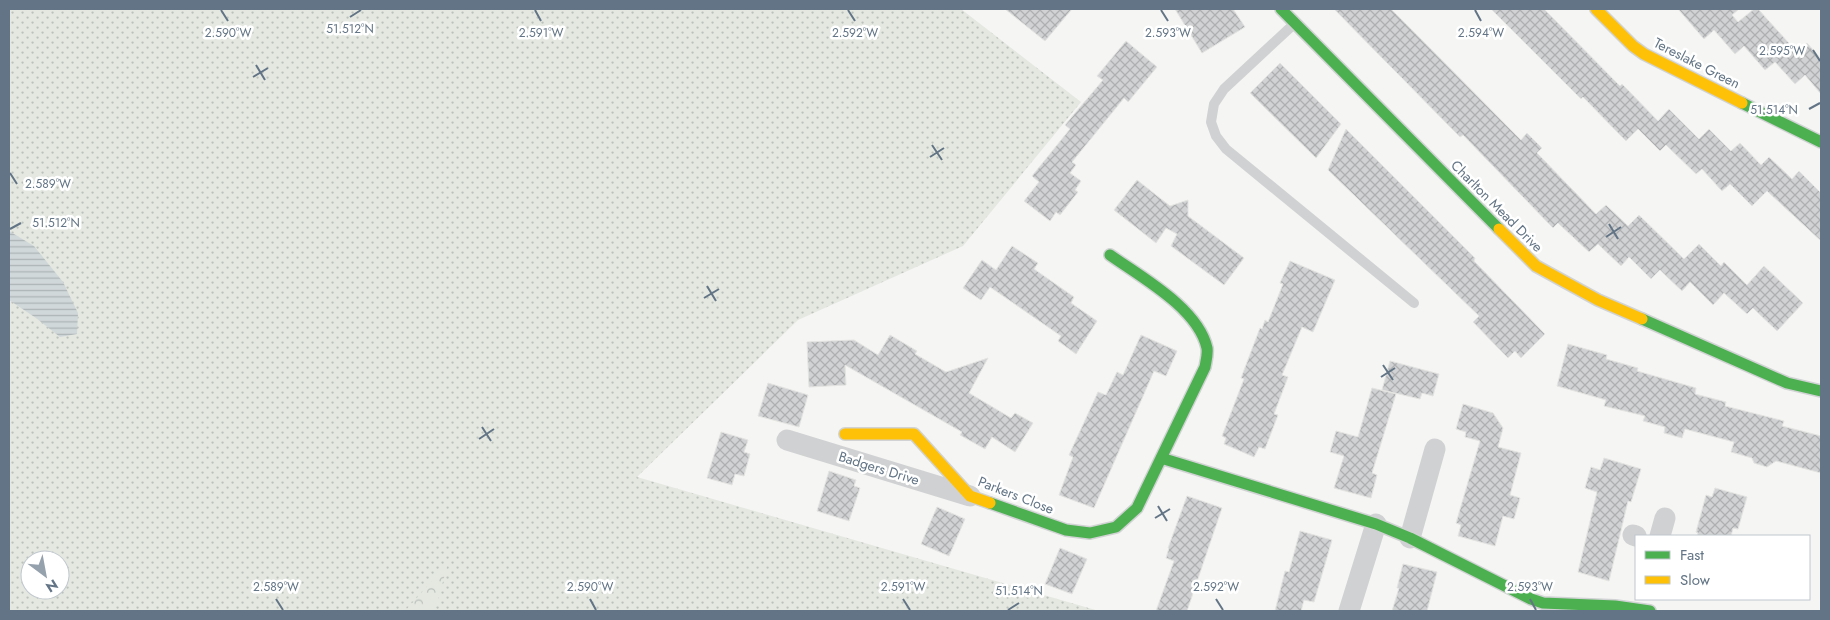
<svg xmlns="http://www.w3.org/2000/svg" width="1830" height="620" font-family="Jost,sans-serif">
<defs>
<pattern id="grass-dots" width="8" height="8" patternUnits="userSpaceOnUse" patternTransform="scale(1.25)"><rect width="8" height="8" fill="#e4e8e1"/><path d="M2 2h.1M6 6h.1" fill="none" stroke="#bcc1bc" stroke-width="1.8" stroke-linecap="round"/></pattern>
<pattern id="forest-crowns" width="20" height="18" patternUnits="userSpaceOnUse" patternTransform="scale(1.25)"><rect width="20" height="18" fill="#e4e8e1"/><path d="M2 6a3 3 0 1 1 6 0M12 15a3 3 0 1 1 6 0" fill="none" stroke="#bcc1bc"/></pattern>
<pattern id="water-rules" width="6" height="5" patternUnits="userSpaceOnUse" patternTransform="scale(1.25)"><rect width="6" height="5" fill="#d1d8da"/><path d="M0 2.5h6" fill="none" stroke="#adb4b6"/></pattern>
<pattern id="building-cross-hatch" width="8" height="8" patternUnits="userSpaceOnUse" patternTransform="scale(1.25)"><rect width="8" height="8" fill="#d1d2d3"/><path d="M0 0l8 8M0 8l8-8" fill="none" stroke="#adafb1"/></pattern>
</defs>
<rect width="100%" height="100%" fill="#f5f5f3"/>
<path fill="url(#grass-dots)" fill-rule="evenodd" d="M 9,9 L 961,9 L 1081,102 L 963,246 L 798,320 L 637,477 L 1099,611 L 9,611 ZM 30,560 L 60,560 L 60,590 L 30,590 Z"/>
<path fill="url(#forest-crowns)" d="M 448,563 L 435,611 L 405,611 Z"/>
<path fill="url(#water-rules)" d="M 9,231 L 34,246 L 63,282 L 78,313 L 77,334 L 60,337 L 36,318 L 9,300 Z"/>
<path fill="url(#building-cross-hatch)" stroke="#e4e4e2" d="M 1005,9 L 1072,9 L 1045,41 Z
M 1175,9 L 1233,9 L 1245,27 L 1202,53 Z
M 1334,9 L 1391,9 L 1521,140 L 1527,133 L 1542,148 L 1537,153 L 1596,214 L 1606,205 L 1628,226 L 1639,215 L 1684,259 L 1699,244 L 1721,266 L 1724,262 L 1747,285 L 1764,266 L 1803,303 L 1777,331 L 1753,308 L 1747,314 L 1724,293 L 1713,305 L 1690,282 L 1682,291 L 1660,270 L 1651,279 L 1629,257 L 1621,266 L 1598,244 L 1589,252 L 1558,223 L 1553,228 L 1463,135 L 1460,137 Z
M 1491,9 L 1544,9 L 1620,86 L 1622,84 L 1658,121 L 1669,109 L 1699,139 L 1709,129 L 1731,151 L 1740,143 L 1761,165 L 1769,157 L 1792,179 L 1799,171 L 1821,193 L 1821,241 L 1767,191 L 1752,206 L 1730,184 L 1722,191 L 1702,169 L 1696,174 L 1666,145 L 1660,151 L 1638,129 L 1626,141 L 1583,97 L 1581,99 Z
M 1678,9 L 1739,9 L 1732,15 L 1738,22 L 1754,9 L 1758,9 L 1797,52 L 1807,43 L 1821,59 L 1821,94 L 1805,75 L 1795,84 L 1775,62 L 1765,70 L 1744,46 L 1735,54 L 1714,30 L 1704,39 Z
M 1126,41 L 1157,67 L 1128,102 L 1124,98 L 1072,162 L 1076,165 L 1070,173 L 1081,181 L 1075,190 L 1078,192 L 1060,215 L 1056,212 L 1050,221 L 1024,201 L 1039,182 L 1032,176 L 1070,129 L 1065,125 L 1103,80 L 1097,76 Z
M 1280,63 L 1341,124 L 1316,158 L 1250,93 Z
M 1346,129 L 1475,258 L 1474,261 L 1545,334 L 1521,358 L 1515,351 L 1508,358 L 1473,322 L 1479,316 L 1328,170 Z
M 1137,180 L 1170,206 L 1188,200 L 1188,216 L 1244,258 L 1224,285 L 1171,246 L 1177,234 L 1166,228 L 1156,243 L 1114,210 Z
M 1012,246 L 1038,263 L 1034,269 L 1074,297 L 1071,303 L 1097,321 L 1076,354 L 1058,341 L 1061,336 L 990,287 L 981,300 L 963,288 L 982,260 L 996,270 Z
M 1290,261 L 1335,280 L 1313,332 L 1302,327 L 1282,375 L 1288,377 L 1274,414 L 1278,415 L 1265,449 L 1259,447 L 1254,457 L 1224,444 L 1226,438 L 1222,436 L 1244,379 L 1241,378 L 1260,328 L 1262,329 L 1265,320 L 1268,322 L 1283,284 L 1280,283 Z
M 890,335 L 917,351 L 915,354 L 946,372 L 988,358 L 969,393 L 1011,418 L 1015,413 L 1033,423 L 1015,452 L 992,437 L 985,449 L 960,435 L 962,432 L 845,365 L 846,385 L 809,387 L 807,342 L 854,340 L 878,355 Z
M 1141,335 L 1177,351 L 1166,376 L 1154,371 L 1094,508 L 1059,495 L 1073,457 L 1069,455 L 1098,392 L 1106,395 L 1117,372 L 1123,375 Z
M 1568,344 L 1607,355 L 1606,359 L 1638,368 L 1637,371 L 1696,388 L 1695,394 L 1726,402 L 1725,406 L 1784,421 L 1782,426 L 1821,436 L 1821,473 L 1776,461 L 1767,467 L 1754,463 L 1752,458 L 1731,452 L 1734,442 L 1685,429 L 1682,438 L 1664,433 L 1665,427 L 1643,421 L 1645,416 L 1604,406 L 1606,400 L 1557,386 Z
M 1390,361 L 1439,374 L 1433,396 L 1422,393 L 1420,399 L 1382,390 Z
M 768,383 L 808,395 L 799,427 L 758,416 Z
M 1372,388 L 1396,394 L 1372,473 L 1377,475 L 1371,498 L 1334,488 L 1344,456 L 1330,452 L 1336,431 L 1358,437 Z
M 1463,404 L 1493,413 L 1503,428 L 1498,447 L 1521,453 L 1510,495 L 1520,498 L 1514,519 L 1503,516 L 1495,546 L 1458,536 L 1461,525 L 1456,523 L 1480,441 L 1465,437 L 1466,432 L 1456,429 Z
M 721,432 L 748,440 L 744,452 L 750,454 L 744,476 L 735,474 L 732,485 L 707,478 Z
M 1604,458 L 1641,469 L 1631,502 L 1628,501 L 1609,581 L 1578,572 L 1597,492 L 1585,488 L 1591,467 L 1600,470 Z
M 829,471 L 856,480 L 854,486 L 860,488 L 849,521 L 817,511 Z
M 1715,488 L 1747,497 L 1738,529 L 1733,528 L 1731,536 L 1697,536 L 1698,533 L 1696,532 L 1706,495 L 1712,497 Z
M 1187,496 L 1222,508 L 1187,611 L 1156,611 L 1174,561 L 1166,558 L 1169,548 L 1168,548 Z
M 937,507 L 965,519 L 949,556 L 921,544 Z
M 1300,531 L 1332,540 L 1314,602 L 1304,600 L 1301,611 L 1275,611 L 1285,571 L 1289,572 Z
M 1060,548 L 1087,559 L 1072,594 L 1045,584 Z
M 1403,564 L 1437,572 L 1427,611 L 1392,611 L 1399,588 L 1397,588 Z"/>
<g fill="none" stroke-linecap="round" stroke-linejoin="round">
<defs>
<path id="fast" d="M 1281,9 L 1499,229
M 1742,103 L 1821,142
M 1642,319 L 1787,383 L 1821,391
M 1161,458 L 1376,524 L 1410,538 L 1531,599 L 1543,603 L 1615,606 L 1650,611
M 990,503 L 1066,530 L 1090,533 L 1116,527 L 1137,508 L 1205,367 C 1206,361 1208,354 1207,348 C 1198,308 1141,277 1110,255"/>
<path id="slow" d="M 1596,9 L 1633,46 L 1644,54 L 1742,103
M 1499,229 L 1536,266 L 1598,300 L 1642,319
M 845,434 L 914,434 L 970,496 L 990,503"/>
</defs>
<use href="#fast" stroke="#d0d2d3" stroke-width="14"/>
<use href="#slow" stroke="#d0d2d3" stroke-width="14"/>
<path stroke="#d0d1d2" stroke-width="10" d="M 1294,24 L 1224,89 L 1214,104 L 1211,122 L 1216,136 L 1226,149 L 1414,303"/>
<path stroke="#d0d1d2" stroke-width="21" d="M 787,440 L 970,496
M 1633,535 L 1636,536
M 1660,536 L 1665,518
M 1410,538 L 1435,449
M 1349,611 L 1376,524"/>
<use href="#fast" stroke="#4caf50" stroke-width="11"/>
<use href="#slow" stroke="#ffc107" stroke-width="11"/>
</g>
<path fill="none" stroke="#627485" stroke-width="2" d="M 221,10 L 228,21M 535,10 L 541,21M 848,10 L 855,21M 1161,10 L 1168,21M 1475,10 L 1481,21M 350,17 L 361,10M 1813,50 L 1820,61M 256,65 L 265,80M 253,77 L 268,68M 1809,109 L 1820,103M 932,145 L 942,160M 930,157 L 944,148M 10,173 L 17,184M 1609,224 L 1618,239M 10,229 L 21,223M 1606,237 L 1621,227M 707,286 L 716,301M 704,298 L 719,289M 1383,365 L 1393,380M 1381,377 L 1395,368M 482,427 L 491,441M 479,439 L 494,429M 1158,506 L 1167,521M 1155,518 L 1170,509M 276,599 L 283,610M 590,599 L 596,610M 903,599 L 910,610M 1216,599 L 1223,610M 1530,599 L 1536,610M 1008,610 L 1019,603"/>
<g text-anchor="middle" stroke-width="5" stroke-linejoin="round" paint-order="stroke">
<g font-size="14" fill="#627485" stroke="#fff">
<text transform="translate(1697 63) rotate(27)" y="5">Tereslake Green</text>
<text transform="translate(1497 206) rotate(45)" y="5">Charlton Mead Drive</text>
<text transform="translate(879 468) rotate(17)" y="5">Badgers Drive</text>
<text transform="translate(1016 495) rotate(21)" y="5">Parkers Close</text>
</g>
</g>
<g font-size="12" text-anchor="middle" fill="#627485" stroke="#fff" stroke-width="5" stroke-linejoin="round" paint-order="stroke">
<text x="350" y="33">51.512°N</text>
<text x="1168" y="37">2.593°W</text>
<text x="228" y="37">2.590°W</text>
<text x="541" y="37">2.591°W</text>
<text x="855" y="37">2.592°W</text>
<text x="1481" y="37">2.594°W</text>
<text x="1782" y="55">2.595°W</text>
<text x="1774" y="114">51.514°N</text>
<text x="48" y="188">2.589°W</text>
<text x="56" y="227">51.512°N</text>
<text x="276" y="591">2.589°W</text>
<text x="590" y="591">2.590°W</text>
<text x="903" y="591">2.591°W</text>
<text x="1216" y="591">2.592°W</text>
<text x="1530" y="591">2.593°W</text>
<text x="1019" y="595">51.514°N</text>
</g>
<rect width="1830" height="620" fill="none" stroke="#627485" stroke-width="20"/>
<rect x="1635" y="535" width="175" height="65" fill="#ffffff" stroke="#c0c7ce"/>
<rect x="1645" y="551" width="25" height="8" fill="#4caf50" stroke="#c0c7ce"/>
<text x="1680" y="560" font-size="15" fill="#627485">Fast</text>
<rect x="1645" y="576" width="25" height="8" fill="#ffc107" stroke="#c0c7ce"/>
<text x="1680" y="585" font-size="15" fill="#627485">Slow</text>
<g transform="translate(45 575) rotate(148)"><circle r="24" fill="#ffffff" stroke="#c0c7ce"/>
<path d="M0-4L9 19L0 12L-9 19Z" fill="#95a1ac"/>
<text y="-8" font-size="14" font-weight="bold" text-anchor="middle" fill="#627485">N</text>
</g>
</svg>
